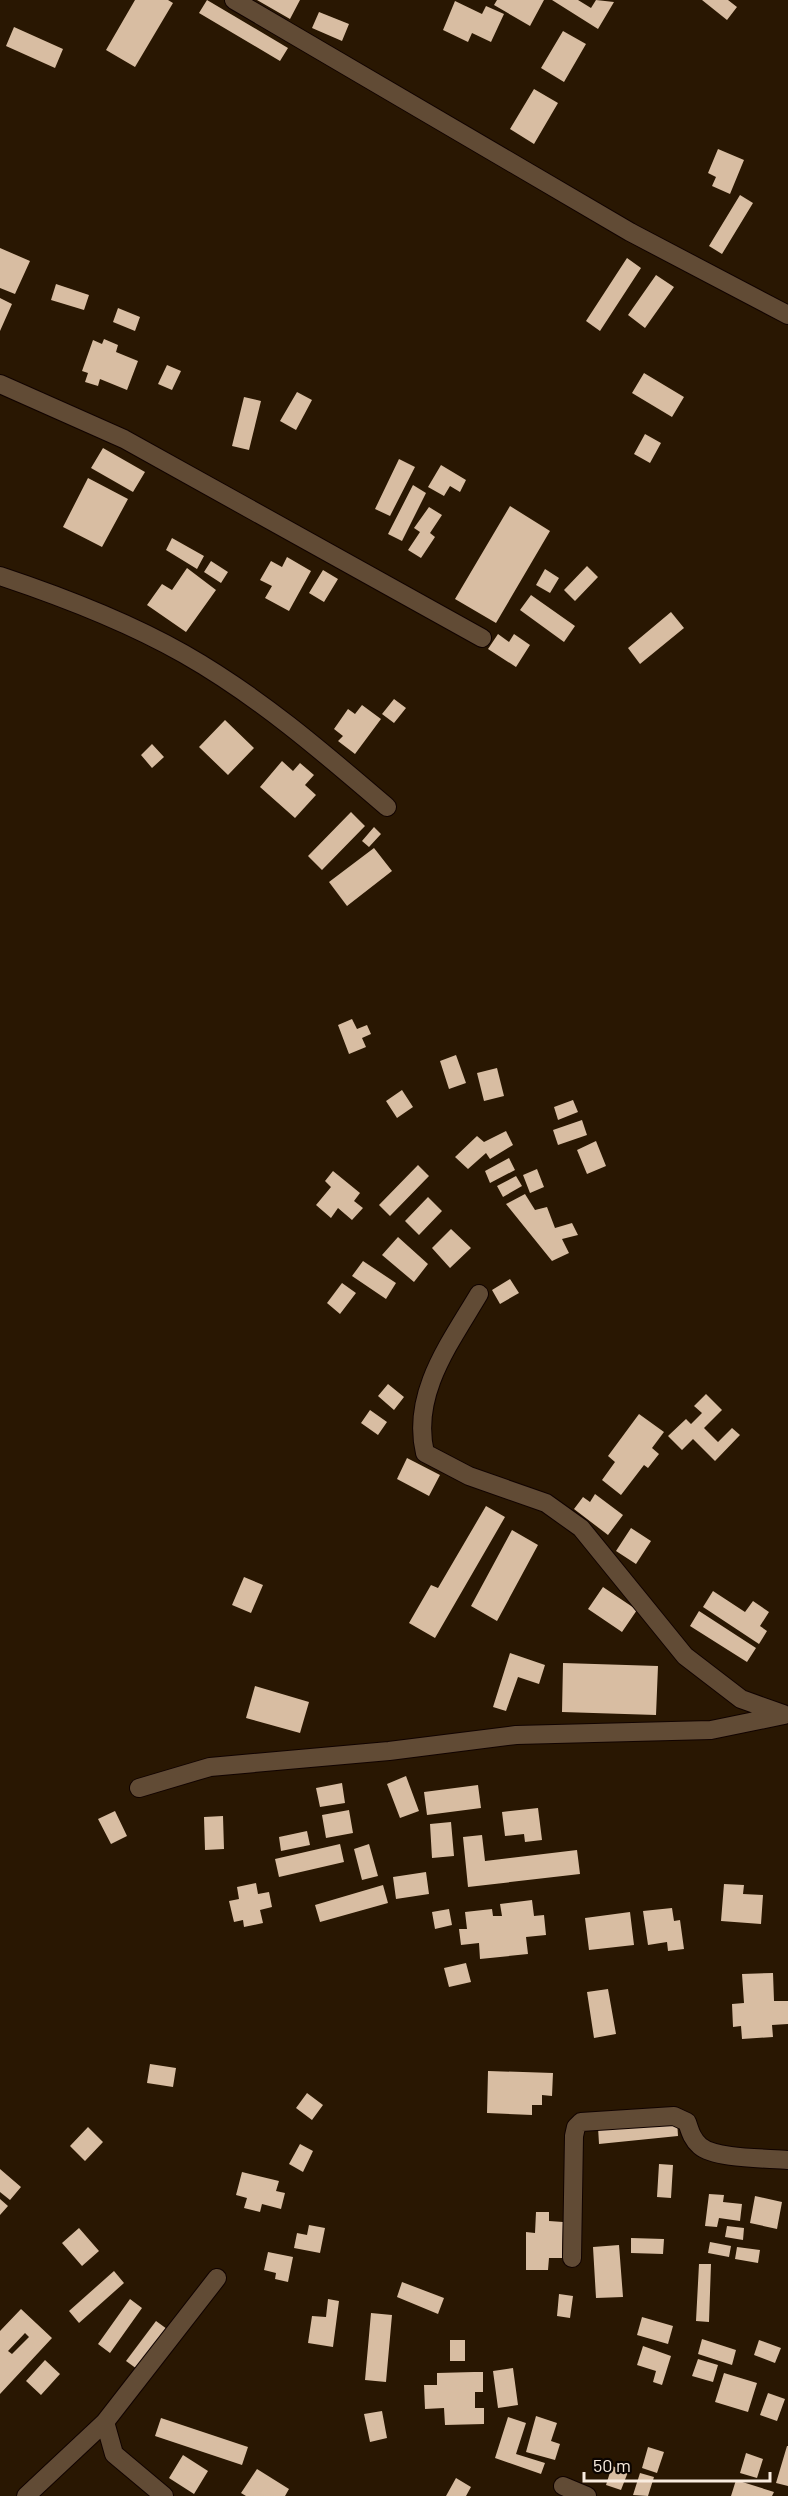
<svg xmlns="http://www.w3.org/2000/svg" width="788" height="2496" font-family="Barlow,sans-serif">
<rect width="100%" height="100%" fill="#291702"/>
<path fill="#d8bda2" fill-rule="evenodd" d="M 135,0 L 168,0 L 173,3 L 135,67 L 106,50 Z
M 207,0 L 288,48 L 280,61 L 199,13 Z
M 257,0 L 300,0 L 290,19 Z
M 497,0 L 544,0 L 530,26 L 494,5 Z
M 552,0 L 578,0 L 591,8 L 596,0 L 614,2 L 598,29 Z
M 702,0 L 728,0 L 737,7 L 727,20 Z
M 455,1 L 482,14 L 486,6 L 504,14 L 491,42 L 472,33 L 468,42 L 443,30 Z
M 319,12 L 349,24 L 342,41 L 312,28 Z
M 14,27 L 63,49 L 55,68 L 6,46 Z
M 563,31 L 586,44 L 564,82 L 541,68 Z
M 534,89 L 558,103 L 534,144 L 510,129 Z
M 718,149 L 744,160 L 730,194 L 712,186 L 716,177 L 708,173 Z
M 740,195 L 753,203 L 722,254 L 709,246 Z
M 0,248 L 30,261 L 15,294 L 0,288 Z
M 627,258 L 641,268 L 600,331 L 586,321 Z
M 656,275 L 674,287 L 645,328 L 628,315 Z
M 56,284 L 89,295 L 84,310 L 51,300 Z
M 0,298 L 12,304 L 0,331 Z
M 118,308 L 140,317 L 135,331 L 113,322 Z
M 104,339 L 118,345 L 116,352 L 138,361 L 127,390 L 100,379 L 98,386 L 85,382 L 88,373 L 82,371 L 93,340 L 102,344 Z
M 167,365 L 181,371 L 172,390 L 158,384 Z
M 644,373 L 684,397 L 672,417 L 632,393 Z
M 297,392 L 312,400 L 296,430 L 280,421 Z
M 244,397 L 261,401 L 249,450 L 232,446 Z
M 645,434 L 661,443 L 650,463 L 634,454 Z
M 103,448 L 145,472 L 133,492 L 91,468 Z
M 399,459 L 415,467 L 390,516 L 375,509 Z
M 441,465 L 466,480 L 460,492 L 450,486 L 444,496 L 428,487 Z
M 88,478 L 128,499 L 102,547 L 63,527 Z
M 413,485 L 426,493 L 402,541 L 388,534 Z
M 510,506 L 550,531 L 496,623 L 455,599 Z
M 429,507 L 442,515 L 430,533 L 435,537 L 421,558 L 408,550 L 420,532 L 414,528 Z
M 172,538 L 204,556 L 197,569 L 166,550 Z
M 287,557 L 311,571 L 289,611 L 265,598 L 272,586 L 260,580 L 271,561 L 282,567 Z
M 211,561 L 228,572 L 221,583 L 204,572 Z
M 587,566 L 598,577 L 575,601 L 564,590 Z
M 187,568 L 216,590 L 186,632 L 147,605 L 162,584 L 172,590 Z
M 545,569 L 559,578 L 550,593 L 536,585 Z
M 323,570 L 338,579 L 324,602 L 309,593 Z
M 531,595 L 575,626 L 564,642 L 520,610 Z
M 671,612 L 684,628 L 640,664 L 628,648 Z
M 498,634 L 509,642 L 514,634 L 530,645 L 516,667 L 488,649 Z
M 394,699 L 406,708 L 394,723 L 382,714 Z
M 362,705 L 381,719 L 355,754 L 338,741 L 343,736 L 334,729 L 348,709 L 355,714 Z
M 225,720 L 254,748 L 228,775 L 199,747 Z
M 152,744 L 164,757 L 152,768 L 141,755 Z
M 282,761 L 293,771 L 300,763 L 314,775 L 305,785 L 316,795 L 295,818 L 260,787 Z
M 351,812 L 365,826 L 322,870 L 308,856 Z
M 374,827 L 381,834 L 369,847 L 362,841 Z
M 374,848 L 392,871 L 347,906 L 329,882 Z
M 352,1019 L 357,1029 L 367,1025 L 371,1034 L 362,1038 L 366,1047 L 349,1054 L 338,1025 Z
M 456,1055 L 466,1083 L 449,1089 L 440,1061 Z
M 497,1068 L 504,1096 L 484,1101 L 477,1073 Z
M 402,1090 L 413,1107 L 397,1118 L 386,1101 Z
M 573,1100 L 578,1112 L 558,1120 L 554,1107 Z
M 582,1120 L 587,1135 L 558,1145 L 553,1130 Z
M 506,1131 L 513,1145 L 490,1159 L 486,1153 L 468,1169 L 455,1157 L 477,1136 L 484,1142 Z
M 596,1141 L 606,1166 L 587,1174 L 577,1150 Z
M 509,1158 L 515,1170 L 490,1183 L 485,1171 Z
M 418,1165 L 429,1176 L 390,1216 L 379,1205 Z
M 537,1169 L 544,1187 L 530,1193 L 523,1175 Z
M 333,1171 L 360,1193 L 354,1201 L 363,1208 L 352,1220 L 338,1208 L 331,1218 L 316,1205 L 331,1187 L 325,1181 Z
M 516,1176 L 522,1186 L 503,1197 L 497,1186 Z
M 525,1194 L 535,1210 L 547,1207 L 555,1228 L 572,1223 L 578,1235 L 562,1239 L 569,1253 L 552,1261 L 506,1204 Z
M 428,1197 L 442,1211 L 419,1235 L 405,1221 Z
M 451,1229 L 471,1248 L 450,1268 L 432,1248 Z
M 398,1237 L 428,1264 L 414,1282 L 382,1255 Z
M 363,1261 L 396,1283 L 386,1299 L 352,1276 Z
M 510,1279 L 519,1293 L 500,1304 L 492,1290 Z
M 342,1283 L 356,1293 L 340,1314 L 327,1303 Z
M 388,1384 L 404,1397 L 394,1410 L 378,1396 Z
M 706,1394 L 722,1410 L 704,1428 L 718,1442 L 732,1428 L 740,1435 L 715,1461 L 693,1439 L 682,1450 L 668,1436 L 686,1419 L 691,1424 L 702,1413 L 694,1406 Z
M 370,1410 L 387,1422 L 378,1435 L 361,1423 Z
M 639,1414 L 664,1432 L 652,1448 L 659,1454 L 648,1468 L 644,1465 L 621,1495 L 602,1480 L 615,1462 L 608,1456 Z
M 407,1458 L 440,1475 L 429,1496 L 397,1479 Z
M 595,1494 L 623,1515 L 608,1535 L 574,1509 L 583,1497 L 590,1502 Z
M 486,1506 L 505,1517 L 435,1638 L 409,1623 L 431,1585 L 438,1588 Z
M 631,1528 L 651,1541 L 636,1564 L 616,1551 Z
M 512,1530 L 538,1545 L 497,1621 L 471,1606 Z
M 244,1577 L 263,1585 L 251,1613 L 232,1605 Z
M 603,1587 L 637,1610 L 622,1632 L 588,1609 Z
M 713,1591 L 745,1612 L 753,1601 L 769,1612 L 760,1626 L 767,1631 L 759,1644 L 703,1607 Z
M 699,1611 L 756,1648 L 747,1662 L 690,1626 Z
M 510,1653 L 545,1665 L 539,1684 L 518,1677 L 506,1711 L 493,1707 Z
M 563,1663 L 658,1666 L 656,1715 L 562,1712 Z
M 255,1686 L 309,1702 L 300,1733 L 246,1718 Z
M 406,1776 L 419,1811 L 400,1818 L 387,1784 Z
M 342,1783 L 345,1803 L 320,1807 L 316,1788 Z
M 478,1785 L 481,1808 L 427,1815 L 424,1792 Z
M 538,1808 L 542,1840 L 525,1842 L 524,1834 L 505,1836 L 502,1812 Z
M 349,1810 L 353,1833 L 326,1838 L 322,1815 Z
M 115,1811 L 127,1836 L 111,1844 L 98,1819 Z
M 223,1816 L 224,1849 L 205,1850 L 204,1817 Z
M 451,1822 L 454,1856 L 432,1858 L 430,1824 Z
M 307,1831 L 310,1845 L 281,1851 L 279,1837 Z
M 482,1835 L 485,1861 L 577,1850 L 580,1874 L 468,1887 L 463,1837 Z
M 340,1844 L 344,1862 L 279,1877 L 275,1859 Z
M 369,1844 L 378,1876 L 362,1880 L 354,1849 Z
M 426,1872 L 429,1894 L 396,1899 L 393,1877 Z
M 256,1883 L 258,1894 L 269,1892 L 272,1907 L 260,1910 L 263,1923 L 244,1927 L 243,1920 L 234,1922 L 229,1901 L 239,1899 L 237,1887 Z
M 724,1884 L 744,1885 L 743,1894 L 763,1895 L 761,1924 L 721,1921 Z
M 383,1885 L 388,1903 L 320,1922 L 315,1905 Z
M 532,1900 L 534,1916 L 544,1915 L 546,1935 L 526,1937 L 528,1954 L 480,1959 L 479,1943 L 461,1945 L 459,1929 L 467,1929 L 465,1912 L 492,1909 L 493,1916 L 502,1916 L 500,1904 Z
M 672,1908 L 674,1921 L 680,1920 L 684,1949 L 668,1951 L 667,1942 L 648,1945 L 643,1911 Z
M 449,1909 L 452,1925 L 435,1929 L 432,1912 Z
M 630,1912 L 634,1945 L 589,1950 L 585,1918 Z
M 466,1963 L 471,1982 L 449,1987 L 444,1968 Z
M 773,1973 L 774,2001 L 788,2001 L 788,2024 L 772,2025 L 773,2037 L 742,2039 L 741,2026 L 733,2027 L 732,2004 L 744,2003 L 742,1974 Z
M 608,1989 L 616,2034 L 594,2038 L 587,1992 Z
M 150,2064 L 176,2068 L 173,2087 L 147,2083 Z
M 488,2071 L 553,2073 L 552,2096 L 542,2095 L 542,2105 L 532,2105 L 532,2115 L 487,2113 Z
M 307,2093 L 323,2105 L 312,2120 L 296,2108 Z
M 677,2120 L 678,2136 L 599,2144 L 598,2127 Z
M 88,2127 L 103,2142 L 85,2161 L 70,2146 Z
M 300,2144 L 313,2151 L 303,2172 L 289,2164 Z
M 659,2164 L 673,2165 L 671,2198 L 657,2197 Z
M 0,2169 L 21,2187 L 10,2200 L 0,2192 Z
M 242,2172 L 279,2181 L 276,2191 L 285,2193 L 281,2209 L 262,2204 L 260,2212 L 244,2208 L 247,2198 L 236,2195 Z
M 709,2194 L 724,2195 L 723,2202 L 742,2204 L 740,2221 L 719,2218 L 717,2227 L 705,2226 Z
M 755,2196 L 782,2202 L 777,2229 L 750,2223 Z
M 0,2199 L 8,2206 L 0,2215 Z
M 536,2212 L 549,2212 L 549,2221 L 563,2222 L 562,2258 L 549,2258 L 548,2270 L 526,2270 L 526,2232 L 535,2233 Z
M 309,2225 L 325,2228 L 320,2253 L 294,2248 L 297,2233 L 307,2235 Z
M 727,2226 L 744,2228 L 743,2240 L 725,2237 Z
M 79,2228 L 99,2251 L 82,2266 L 62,2243 Z
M 631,2238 L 664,2239 L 663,2254 L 631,2253 Z
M 710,2242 L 731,2246 L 729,2257 L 708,2253 Z
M 619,2245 L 623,2297 L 596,2298 L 593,2247 Z
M 737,2247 L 760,2250 L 758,2263 L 735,2259 Z
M 268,2252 L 293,2257 L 288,2282 L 275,2279 L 276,2273 L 264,2270 Z
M 699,2264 L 711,2264 L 709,2322 L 696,2321 Z
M 114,2271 L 124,2283 L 79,2323 L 69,2311 Z
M 402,2282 L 444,2298 L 438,2314 L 397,2297 Z
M 559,2294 L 573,2296 L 570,2318 L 557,2316 Z
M 130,2299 L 142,2308 L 110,2353 L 98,2344 Z
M 328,2299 L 339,2301 L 333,2347 L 308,2343 L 312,2316 L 326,2317 Z
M 21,2309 L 52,2338 L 0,2394 L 0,2331 ZM 25,2333 L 29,2337 L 12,2354 L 8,2351 Z
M 371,2313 L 392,2315 L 386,2382 L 365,2380 Z
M 642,2317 L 673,2326 L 668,2344 L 637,2335 Z
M 156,2321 L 167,2329 L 137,2369 L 126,2361 Z
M 702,2339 L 736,2350 L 732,2365 L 698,2354 Z
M 450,2340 L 465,2340 L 465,2361 L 450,2361 Z
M 759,2340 L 781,2348 L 775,2363 L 754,2355 Z
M 643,2346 L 671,2356 L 662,2385 L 653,2382 L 656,2371 L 637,2365 Z
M 698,2359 L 718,2365 L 713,2382 L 692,2376 Z
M 45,2360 L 60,2374 L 41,2395 L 26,2381 Z
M 513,2368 L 518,2405 L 498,2408 L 493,2371 Z
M 474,2372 L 483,2372 L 483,2392 L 475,2392 L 475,2408 L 484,2408 L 484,2424 L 445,2425 L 444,2408 L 425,2409 L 424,2385 L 437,2385 L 437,2373 Z
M 724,2373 L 757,2383 L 748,2412 L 715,2402 Z
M 768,2393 L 785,2399 L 777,2421 L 760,2415 Z
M 382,2411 L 387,2438 L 370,2442 L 364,2414 Z
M 536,2416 L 557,2423 L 551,2441 L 560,2444 L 555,2460 L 526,2452 Z
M 508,2417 L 526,2423 L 516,2454 L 545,2463 L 541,2474 L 495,2458 Z
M 161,2418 L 248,2447 L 242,2465 L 155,2436 Z
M 787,2446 L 788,2446 L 788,2486 L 776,2483 Z
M 648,2447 L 664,2452 L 657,2473 L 642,2468 Z
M 746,2453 L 763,2459 L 757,2478 L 740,2473 Z
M 183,2455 L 208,2471 L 194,2494 L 169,2478 Z
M 612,2466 L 628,2472 L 621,2490 L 606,2485 Z
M 257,2469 L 289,2489 L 285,2496 L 246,2496 L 241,2493 Z
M 640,2473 L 654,2477 L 648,2496 L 633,2495 Z
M 456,2478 L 471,2487 L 466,2496 L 446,2496 Z
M 736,2480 L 774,2492 L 772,2496 L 731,2496 Z"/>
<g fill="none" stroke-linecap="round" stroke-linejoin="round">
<defs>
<path id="minor" d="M 234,0 L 630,232 L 788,315
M 0,384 L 124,439 L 482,638
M 0,576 C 63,597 126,621 184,654 C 258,696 323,752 387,807
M 479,1294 C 450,1343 411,1394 425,1453 L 469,1476 L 546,1503 L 581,1528 L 685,1656 L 741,1699 L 783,1714
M 139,1788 L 210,1767 L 389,1751 L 516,1735 L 711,1730 L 784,1715
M 572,2258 L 574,2136 L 576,2127 L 581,2122 L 674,2116 L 687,2122 C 690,2131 692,2139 700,2146 C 715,2159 767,2158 788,2160
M 563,2486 L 587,2496
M 26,2496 L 105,2422
M 164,2496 L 114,2454 L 105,2422 L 217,2278"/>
</defs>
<use href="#minor" stroke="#110300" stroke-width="20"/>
<use href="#minor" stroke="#614b35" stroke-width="18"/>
</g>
<path d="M584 2472v9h186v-9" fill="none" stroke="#f9ecdf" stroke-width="3"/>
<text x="593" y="2472" font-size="18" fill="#f9ecdf" stroke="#0c0501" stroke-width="4.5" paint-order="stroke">50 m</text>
</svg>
